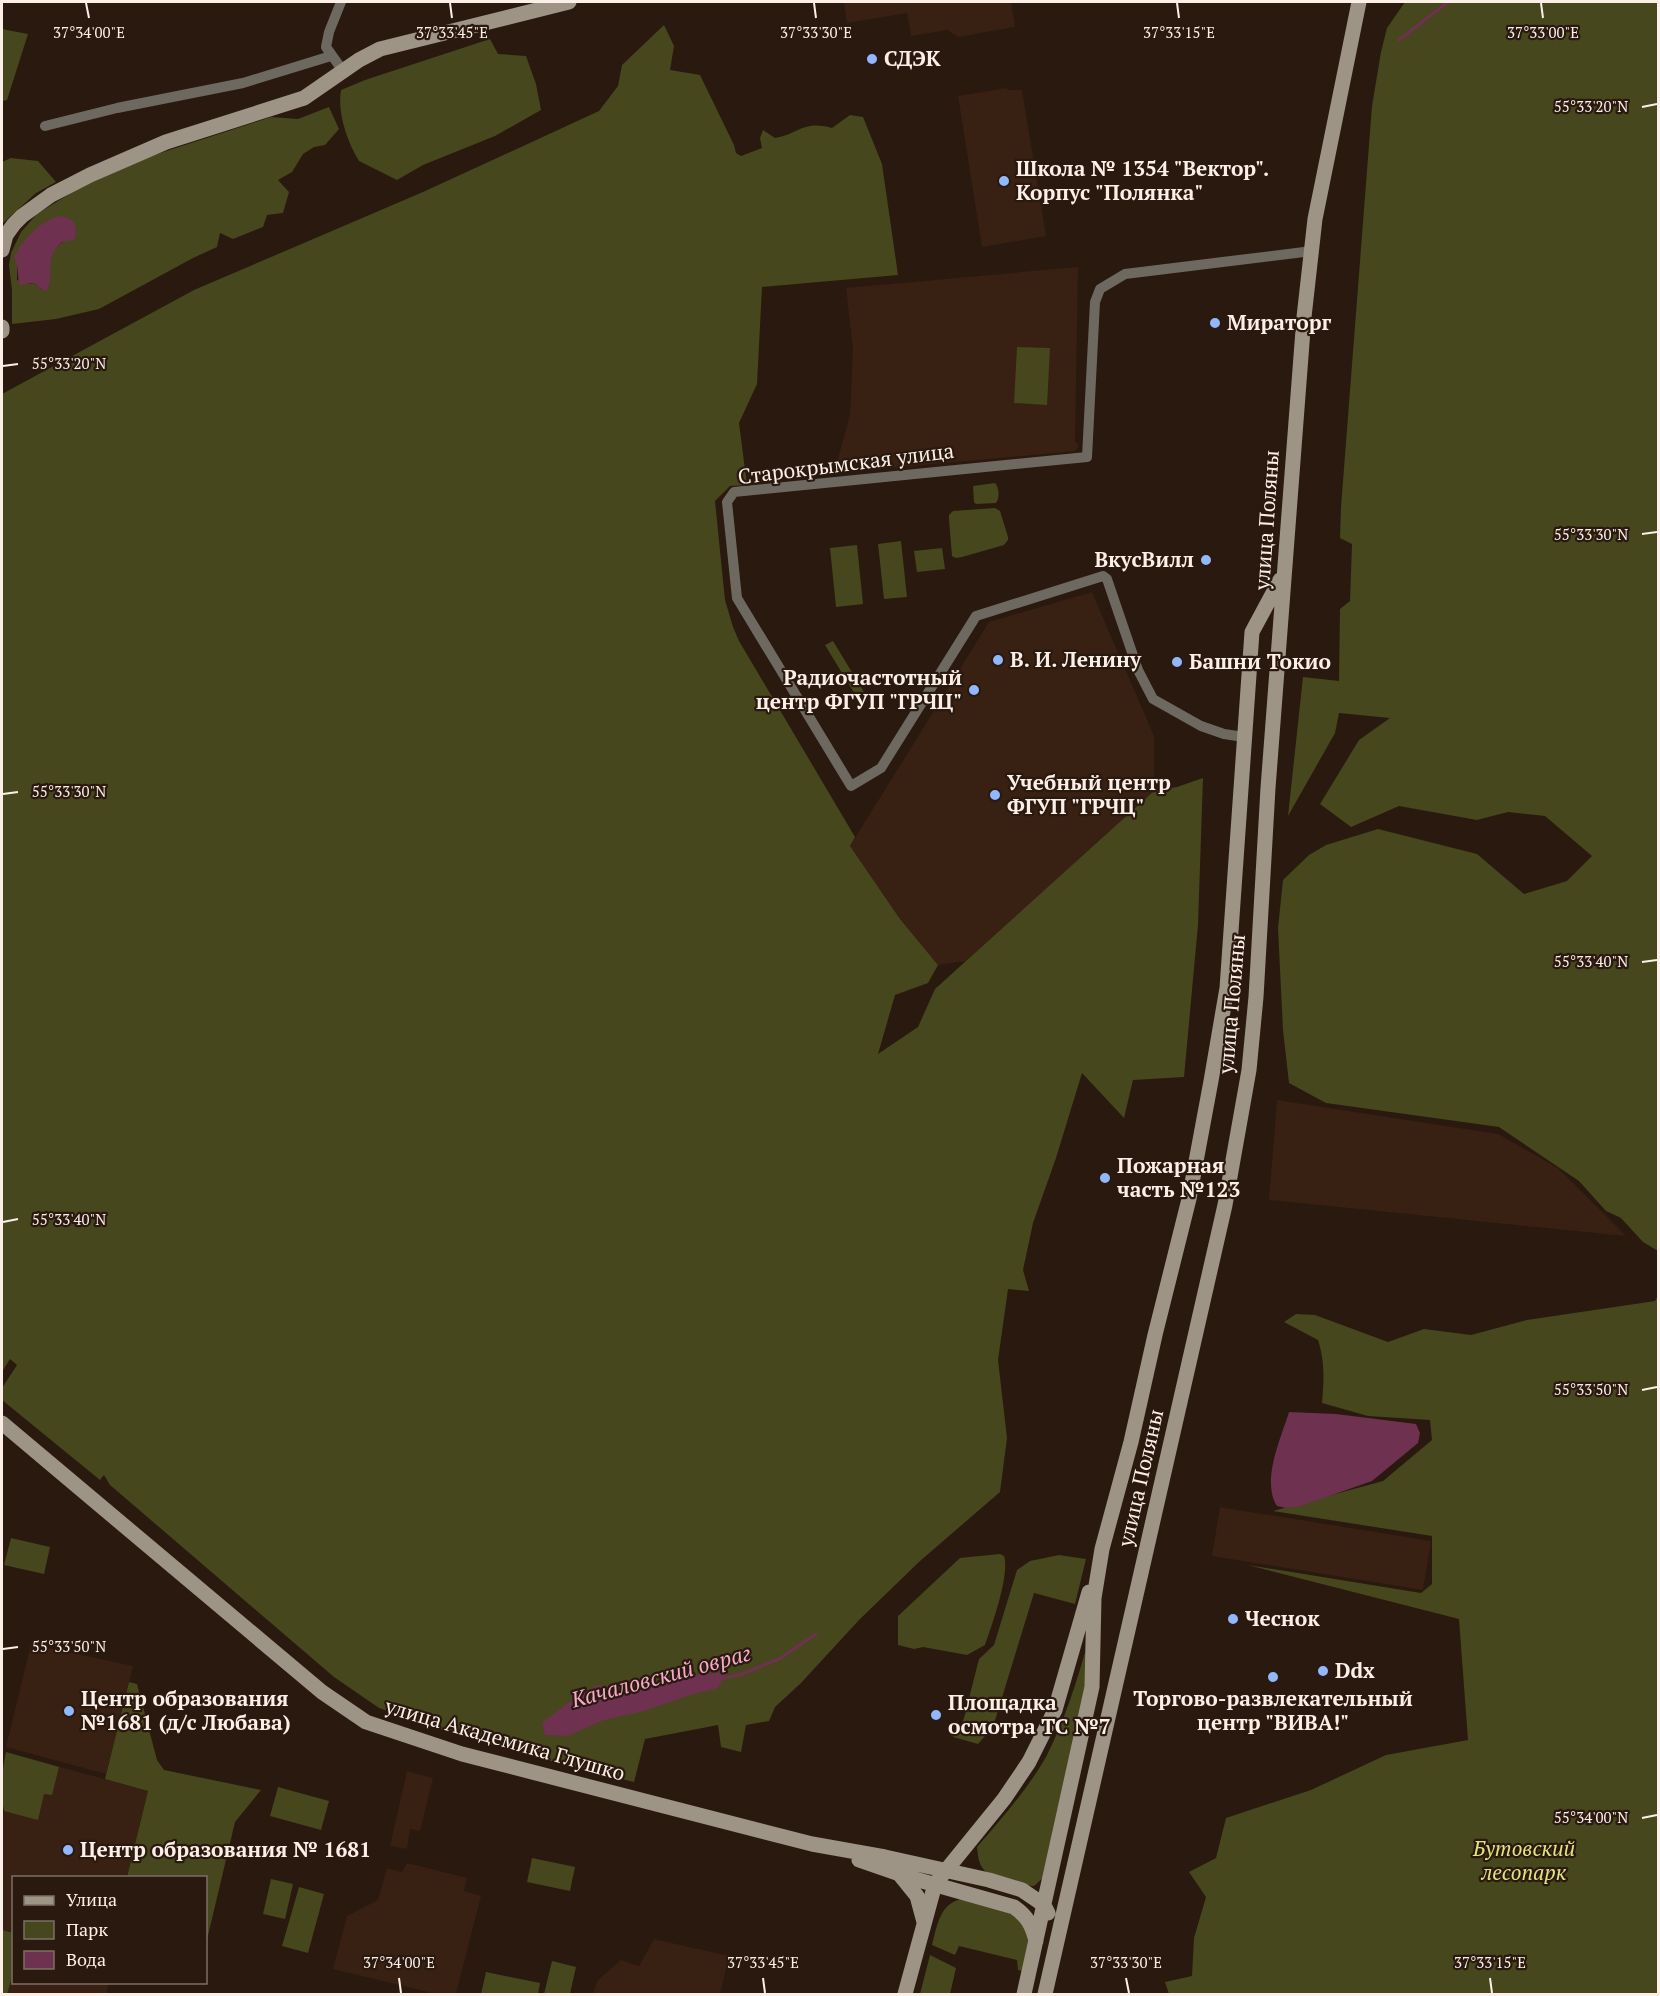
<svg xmlns="http://www.w3.org/2000/svg" width="1660" height="1996" font-family="'PT Serif',serif">
<rect width="100%" height="100%" fill="#2a190f"/>
<path fill="#382012" d="M 844,2 L 1011,2 L 1015,27 L 958,37 L 947,30 L 911,36 L 907,13 L 847,23 Z
M 1007,88 L 1008,90 L 1022,90 L 1046,236 L 982,247 L 958,96 Z
M 1078,267 L 1075,441 L 1079,446 L 1075,451 L 834,473 L 850,415 L 853,349 L 846,288 Z
M 1092,592 L 1154,736 L 1154,791 L 966,961 L 938,965 L 900,919 L 850,846 L 989,622 Z
M 1277,1100 L 1498,1134 L 1558,1168 L 1626,1236 L 1269,1200 Z
M 1220,1507 L 1431,1541 L 1423,1590 L 1212,1556 Z
M 31,1644 L 133,1666 L 106,1774 L 6,1747 Z
M 6,1752 L 148,1791 L 127,1877 L 14,1878 L 14,1982 L 109,1983 L 106,1994 L 2,1994 L 2,1822 L 4,1811 L 2,1800 L 2,1772 Z
M 407,1771 L 433,1778 L 420,1831 L 410,1829 L 407,1849 L 390,1846 Z
M 407,1863 L 467,1878 L 464,1891 L 481,1896 L 456,1994 L 436,1994 L 333,1969 L 347,1916 L 378,1900 L 387,1868 L 402,1872 Z
M 654,1939 L 729,1956 L 720,1994 L 593,1994 L 597,1981 L 621,1960 L 639,1966 Z"/>
<path fill="#46471c" fill-rule="evenodd" d="M 1405,2 L 1658,2 L 1658,1251 L 1643,1242 L 1621,1218 L 1606,1211 L 1579,1181 L 1499,1127 L 1326,1103 L 1289,1083 L 1283,1030 L 1278,928 L 1283,880 L 1309,855 L 1326,845 L 1378,829 L 1477,854 L 1524,894 L 1567,881 L 1592,856 L 1545,816 L 1508,812 L 1477,820 L 1399,806 L 1351,827 L 1320,804 L 1359,740 L 1390,718 L 1339,713 L 1335,733 L 1288,816 L 1303,677 L 1339,681 L 1340,609 L 1350,601 L 1352,544 L 1340,538 L 1341,507 L 1372,106 L 1381,52 L 1387,28 Z
M 664,25 L 674,46 L 670,70 L 700,75 L 734,145 L 736,153 L 741,156 L 762,148 L 760,138 L 763,130 L 775,138 C 800,134 802,120 832,128 L 850,115 L 863,117 L 882,164 L 898,275 L 762,287 L 757,384 L 739,423 L 747,485 L 730,486 L 715,501 L 725,600 L 733,627 L 739,641 L 855,837 L 850,846 L 900,919 L 938,965 L 928,983 L 895,995 L 878,1054 L 918,1027 L 935,989 L 1154,791 L 1177,787 L 1203,778 L 1198,925 L 1184,1077 L 1133,1080 L 1124,1118 L 1082,1073 L 1056,1158 L 1033,1223 L 1023,1270 L 1029,1291 L 1008,1289 L 998,1360 L 1007,1438 L 1000,1492 L 920,1561 L 859,1620 L 801,1683 L 775,1707 L 769,1721 L 746,1725 L 741,1752 L 721,1747 L 718,1725 L 645,1739 L 634,1782 L 519,1753 L 458,1735 L 379,1708 L 334,1677 L 110,1485 L 104,1475 L 100,1480 L 2,1400 L 2,1388 L 17,1365 L 10,1359 L 2,1372 L 2,394 L 194,290 L 423,192 L 599,111 L 618,86 L 622,65 Z
M 2,29 L 28,34 L 7,100 L 2,101 Z
M 490,39 L 498,54 L 526,56 L 536,84 L 541,110 L 495,136 L 423,165 L 397,180 L 359,161 C 347,142 337,112 341,90 L 365,80 Z
M 329,107 L 339,129 L 325,145 L 314,147 L 303,154 L 292,172 L 278,180 L 289,192 L 283,213 L 267,215 L 263,227 L 233,239 L 220,233 L 217,247 L 193,258 L 99,309 L 56,319 L 12,324 L 12,290 L 9,265 L 11,253 L 21,232 L 37,214 L 79,188 L 151,156 L 271,117 L 298,119 ZM 77,233 C 65,241 49,247 49,266 C 49,275 51,281 47,290 L 42,290 L 34,283 L 29,284 L 17,280 L 17,265 Z
M 11,158 L 38,161 L 56,182 L 36,193 L 2,224 L 2,162 Z
M 1017,347 L 1050,348 L 1047,405 L 1014,403 Z
M 995,483 C 999,487 1000,498 996,503 L 976,504 L 974,502 L 973,486 Z
M 995,508 L 1000,511 L 1008,537 L 1008,540 L 1004,545 L 962,557 L 956,558 L 952,556 L 949,520 L 949,515 L 953,511 Z
M 901,541 L 907,597 L 884,599 L 878,544 Z
M 857,545 L 863,604 L 836,607 L 830,548 Z
M 942,548 L 945,569 L 917,572 L 914,551 Z
M 833,641 L 864,692 L 856,696 L 825,645 Z
M 1658,1296 L 1658,1994 L 1169,1994 L 1165,1982 L 1192,1976 L 1194,1938 L 1206,1897 L 1189,1872 L 1216,1858 L 1226,1818 L 1311,1790 L 1386,1755 L 1468,1740 L 1459,1619 L 1248,1565 L 1421,1593 L 1432,1584 L 1432,1536 L 1273,1511 L 1383,1481 L 1432,1440 L 1430,1420 L 1368,1416 L 1322,1403 C 1324,1380 1325,1362 1318,1340 L 1284,1322 L 1296,1314 L 1315,1315 L 1388,1342 L 1424,1329 L 1471,1335 L 1527,1320 L 1655,1301 Z
M 11,1538 L 50,1547 L 44,1574 L 4,1565 Z
M 1000,1554 L 1004,1556 C 1010,1575 992,1625 985,1645 L 967,1655 L 923,1647 L 914,1649 L 898,1645 L 898,1616 L 960,1558 Z
M 1059,1555 L 1086,1559 L 1075,1604 L 1034,1593 L 993,1727 L 978,1744 L 953,1737 L 956,1729 L 959,1730 L 964,1718 L 979,1659 L 994,1645 L 1017,1570 L 1030,1561 Z
M 1088,1642 L 1089,1677 L 1043,1878 L 1034,1886 C 1022,1886 992,1879 984,1870 C 978,1863 978,1855 977,1847 C 1002,1818 1028,1789 1047,1755 C 1065,1719 1077,1681 1088,1642 Z
M 129,1682 L 137,1684 L 157,1760 L 164,1770 L 261,1790 L 235,1822 L 206,1944 L 206,1878 L 127,1877 L 148,1791 L 105,1779 Z
M 6,1752 L 59,1767 L 52,1795 L 44,1794 L 38,1820 L 4,1811 C 0,1791 2,1772 6,1752 Z
M 278,1787 L 329,1801 L 321,1830 L 270,1816 Z
M 532,1858 L 575,1867 L 570,1891 L 527,1882 Z
M 271,1879 L 293,1884 L 285,1919 L 263,1914 Z
M 299,1887 L 324,1894 L 308,1953 L 282,1946 Z
M 963,1899 L 1019,1916 L 1030,1935 L 1023,1971 L 1018,1970 L 1017,1960 L 959,1946 L 955,1955 L 932,1945 C 937,1926 940,1902 963,1899 Z
M 2,1930 L 13,1933 L 13,1973 L 7,1994 L 2,1994 Z
M 930,1955 L 956,1968 L 950,1994 L 920,1994 Z
M 552,1961 L 576,1967 L 570,1994 L 544,1994 Z
M 486,1972 L 540,1983 L 538,1994 L 481,1994 Z"/>
<path fill="#6e314f" d="M 58,216 C 73,216 80,226 74,240 L 62,242 C 42,260 56,271 47,291 L 42,290 L 34,283 L 19,285 L 17,265 L 14,257 C 23,239 38,223 58,216 Z
M 1289,1412 L 1336,1414 L 1416,1424 L 1420,1433 L 1418,1443 L 1372,1481 L 1301,1506 L 1286,1508 L 1277,1506 C 1261,1481 1281,1438 1289,1412 Z
M 726,1672 L 718,1688 L 690,1695 L 644,1711 L 604,1720 L 568,1736 L 545,1735 L 542,1723 L 568,1703 L 598,1685 L 624,1690 L 658,1684 L 692,1675 Z"/>
<g fill="none" stroke-linecap="round" stroke-linejoin="round">
<path stroke="#6e314f" stroke-width="3" d="M 1399,40 L 1448,2
M 721,1679 L 742,1674 L 779,1659 L 816,1634"/>
<path stroke="#6e6960" stroke-width="10" d="M 341,2 L 329,32 L 326,47 L 343,71
M 45,126 L 117,108 L 243,83 L 331,56
M 1244,737 L 1224,734 L 1201,726 L 1153,699 L 1138,670 L 1107,579 L 1103,576 L 976,616 L 881,768 L 851,786 L 737,598 L 727,502 L 734,492 L 1087,457 L 1095,302 L 1100,289 L 1125,274 L 1312,251"/>
<path stroke="#9d9486" stroke-width="15" d="M 2,250 L 6,235 L 14,224 L 22,216 L 51,195 L 90,175 L 166,142 L 304,98 L 359,60 L 380,49 L 569,2
M 2,327 L 2,331
M 2,1423 L 322,1692 L 366,1722 L 462,1754 L 812,1844 L 885,1857 L 989,1880 L 1022,1890 L 1044,1905 L 1048,1913
M 859,1860 L 908,1877 L 1014,1907 C 1027,1916 1032,1925 1036,1941
M 900,1875 L 917,1896 L 924,1922
M 905,1994 L 935,1884 L 1004,1799 L 1029,1762 L 1055,1710 L 1089,1592
M 1024,1994 L 1092,1687 L 1094,1598 L 1102,1549 L 1131,1442 L 1155,1335 L 1189,1199 L 1211,1081 L 1227,988 L 1252,632 L 1280,580
M 1045,1994 L 1225,1205 L 1249,1070 L 1256,997 L 1268,788 L 1304,317 L 1315,219 L 1359,2"/>
</g>
<path fill="none" stroke="#fcefe8" stroke-width="2" d="M 86,3 L 89,18M 450,3 L 452,18M 814,3 L 816,18M 1177,3 L 1179,18M 1541,3 L 1543,18M 1642,107 L 1657,104M 3,366 L 18,364M 1642,534 L 1657,532M 3,794 L 18,792M 1642,962 L 1657,960M 3,1222 L 18,1219M 1642,1390 L 1657,1387M 3,1649 L 18,1647M 1642,1818 L 1657,1815M 399,1978 L 401,1993M 763,1978 L 765,1993M 1126,1978 L 1129,1993M 1490,1978 L 1492,1993"/>
<g fill="#91b8fd" stroke="#2a190f" stroke-width="2">
<circle cx="872" cy="59" r="6"/>
<circle cx="1004" cy="181" r="6"/>
<circle cx="1215" cy="323" r="6"/>
<circle cx="1206" cy="560" r="6"/>
<circle cx="998" cy="660" r="6"/>
<circle cx="1177" cy="662" r="6"/>
<circle cx="974" cy="690" r="6"/>
<circle cx="995" cy="795" r="6"/>
<circle cx="1105" cy="1178" r="6"/>
<circle cx="1233" cy="1619" r="6"/>
<circle cx="1323" cy="1671" r="6"/>
<circle cx="1273" cy="1677" r="6"/>
<circle cx="69" cy="1711" r="6"/>
<circle cx="936" cy="1715" r="6"/>
<circle cx="68" cy="1850" r="6"/>
</g>
<g text-anchor="middle" stroke-width="4.5" stroke-linejoin="round" paint-order="stroke">
<g font-size="21" font-weight="bold" fill="#fcefe8" stroke="#2a190f" text-anchor="start">
<text x="884" y="66">СДЭК</text>
<text x="1016" y="176">Школа № 1354 "Вектор".<tspan x="1016" dy="24">Корпус "Полянка"</tspan></text>
<text x="1227" y="330">Мираторг</text>
<text x="1194" y="567" text-anchor="end">ВкусВилл</text>
<text x="1010" y="667">В. И. Ленину</text>
<text x="1189" y="669">Башни Токио</text>
<text x="962" y="685" text-anchor="end">Радиочастотный<tspan x="962" dy="24">центр ФГУП "ГРЧЦ"</tspan></text>
<text x="1007" y="790">Учебный центр<tspan x="1007" dy="24">ФГУП "ГРЧЦ"</tspan></text>
<text x="1117" y="1173">Пожарная<tspan x="1117" dy="24">часть №123</tspan></text>
<text x="1245" y="1626">Чеснок</text>
<text x="1335" y="1678">Ddx</text>
<text x="81" y="1706">Центр образования<tspan x="81" dy="24">№1681 (д/с Любава)</tspan></text>
<text x="1273" y="1706" text-anchor="middle">Торгово-развлекательный<tspan x="1273" dy="24">центр "ВИВА!"</tspan></text>
<text x="948" y="1710">Площадка<tspan x="948" dy="24">осмотра ТС №7</tspan></text>
<text x="80" y="1857">Центр образования № 1681</text>
</g>
<g font-size="21" fill="#fcefe8" stroke="#2a190f">
<text transform="translate(846 464) rotate(-7)" y="7">Старокрымская улица</text>
<text transform="translate(1267 520) rotate(-86)" y="7">улица Поляны</text>
<text transform="translate(1232 1004) rotate(-85)" y="7">улица Поляны</text>
<text transform="translate(1141 1478) rotate(-77)" y="7">улица Поляны</text>
<text transform="translate(505 1740) rotate(16)" y="7">улица Академика Глушко</text>
</g>
<g font-size="21" font-style="italic" fill="#e2e47f" stroke="#2a190f">
<text x="1524" y="1856">Бутовский<tspan x="1524" dy="24">лесопарк</tspan></text>
</g>
<g font-size="22" font-style="italic" fill="#f5a9cb" stroke="#2a190f">
<text transform="translate(661 1676) rotate(-15)" y="8">Качаловский овраг</text>
</g>
</g>
<g font-size="15" text-anchor="middle" fill="#fcefe8" stroke="#2a190f" stroke-width="4.5" stroke-linejoin="round" paint-order="stroke">
<text x="89" y="38">37°34'00"E</text>
<text x="452" y="38">37°33'45"E</text>
<text x="816" y="38">37°33'30"E</text>
<text x="1179" y="38">37°33'15"E</text>
<text x="1543" y="38">37°33'00"E</text>
<text x="1591" y="112">55°33'20"N</text>
<text x="69" y="369">55°33'20"N</text>
<text x="1591" y="540">55°33'30"N</text>
<text x="69" y="797">55°33'30"N</text>
<text x="1591" y="967">55°33'40"N</text>
<text x="69" y="1225">55°33'40"N</text>
<text x="1591" y="1395">55°33'50"N</text>
<text x="69" y="1652">55°33'50"N</text>
<text x="1591" y="1823">55°34'00"N</text>
<text x="399" y="1968">37°34'00"E</text>
<text x="763" y="1968">37°33'45"E</text>
<text x="1126" y="1968">37°33'30"E</text>
<text x="1490" y="1968">37°33'15"E</text>
</g>
<rect width="1660" height="1996" fill="none" stroke="#fcefe8" stroke-width="6"/>
<rect x="12" y="1876" width="195" height="108" fill="#2a190f" stroke="#7e6f66" stroke-width="1.5"/>
<rect x="24" y="1896" width="30" height="9" fill="#9d9486" stroke="#7e6f66" stroke-width="1.5"/>
<text x="66" y="1906" font-size="18" fill="#fcefe8">Улица</text>
<rect x="24" y="1921" width="30" height="18" fill="#46471c" stroke="#7e6f66" stroke-width="1.5"/>
<text x="66" y="1936" font-size="18" fill="#fcefe8">Парк</text>
<rect x="24" y="1951" width="30" height="18" fill="#6e314f" stroke="#7e6f66" stroke-width="1.5"/>
<text x="66" y="1966" font-size="18" fill="#fcefe8">Вода</text>
</svg>
